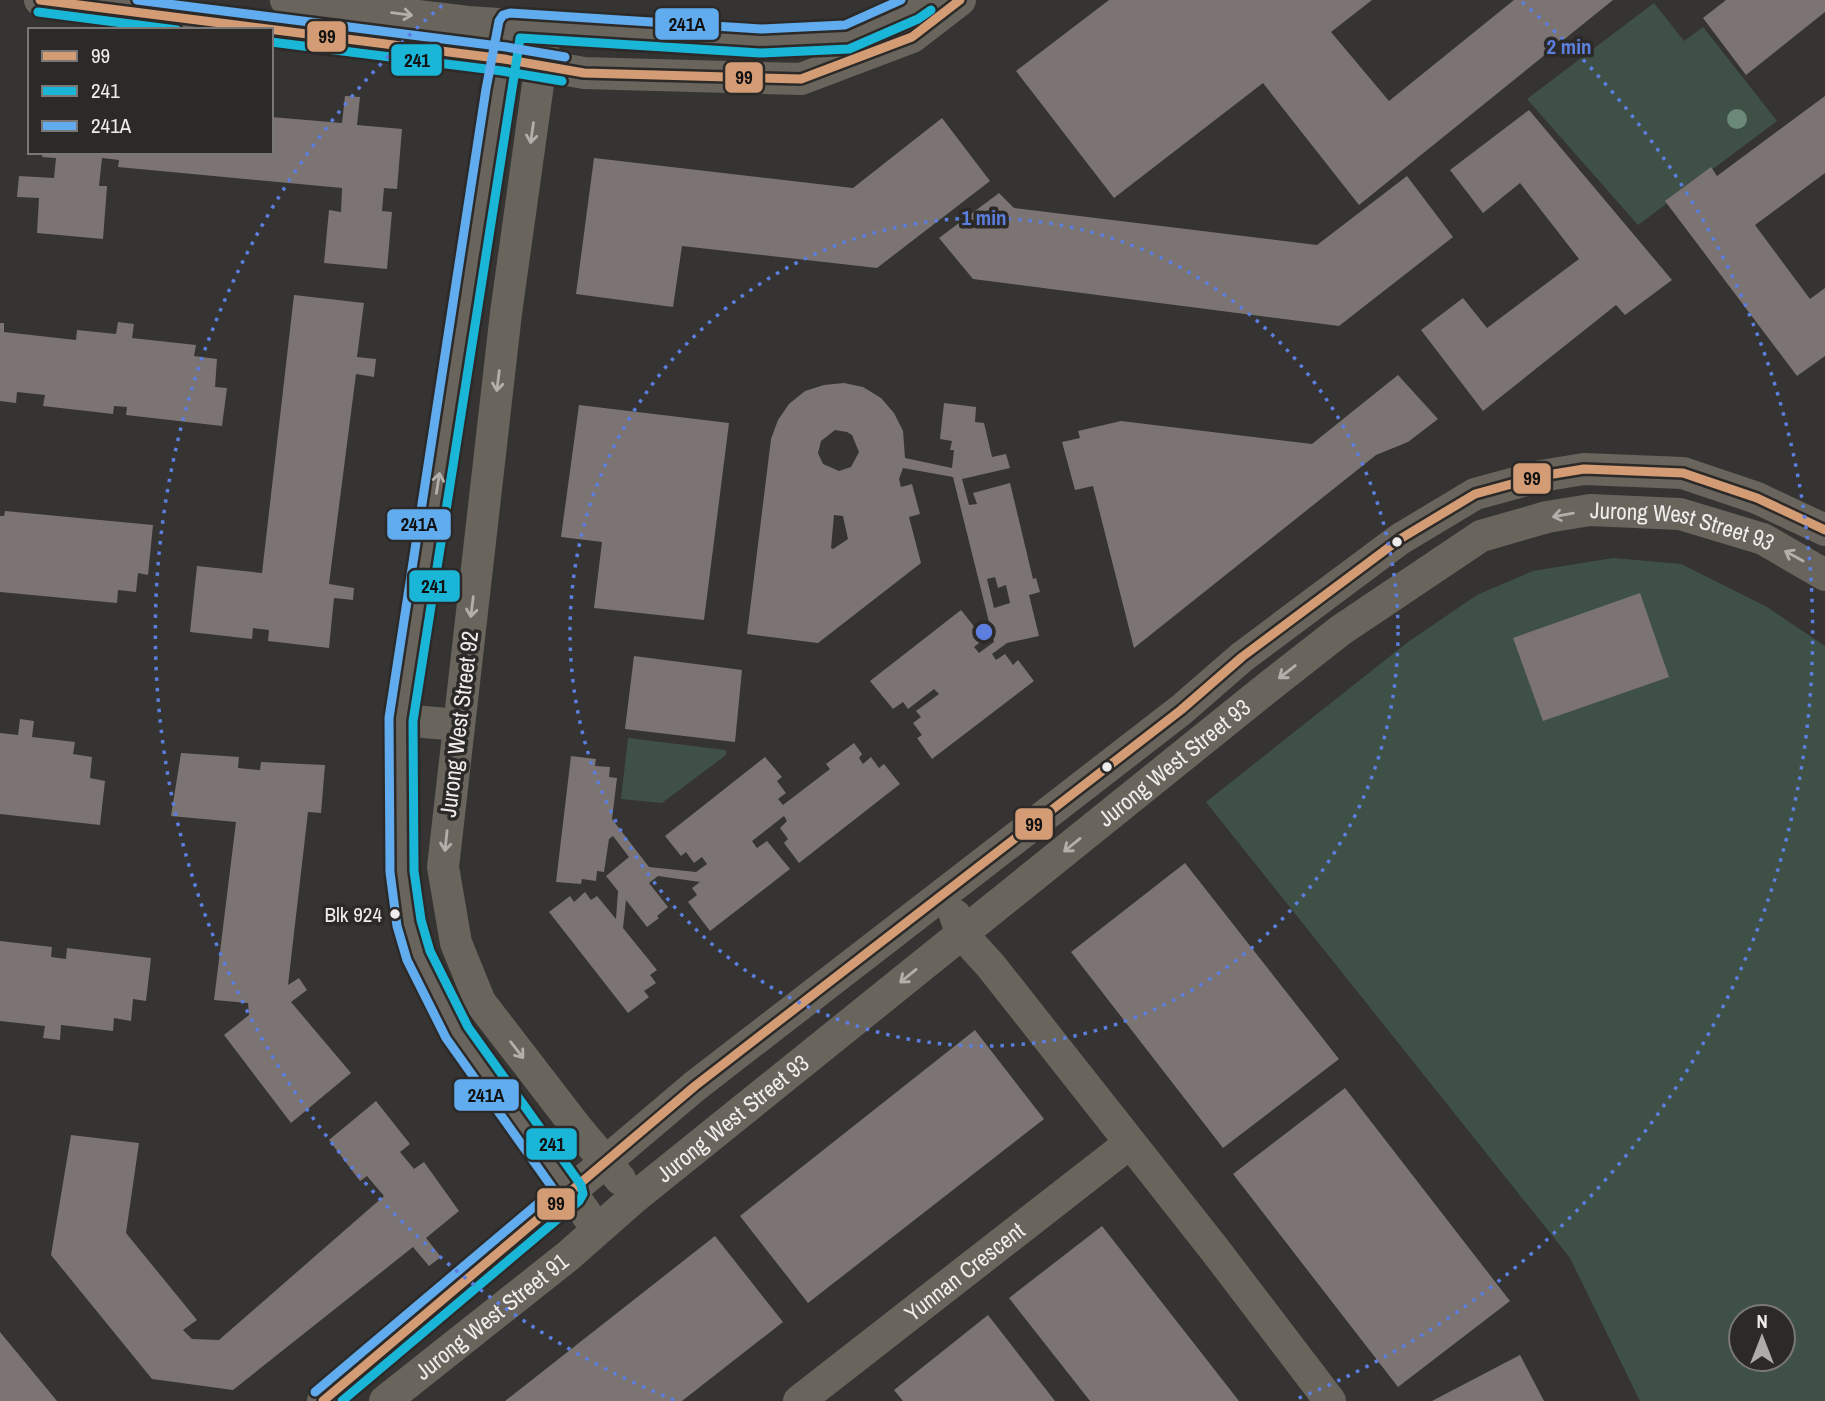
<svg xmlns="http://www.w3.org/2000/svg" width="1825" height="1401" font-family="'Archivo Narrow',sans-serif">
<rect width="100%" height="100%" fill="#353433"/>
<path fill="#3f5146" fill-rule="evenodd" d="M 1654,3 L 1684,41 L 1703,27 L 1777,121 L 1638,225 L 1527,99 Z
M 1613,558 L 1681,564 L 1767,607 L 1825,646 L 1825,1401 L 1640,1401 L 1570,1258 L 1206,802 L 1408,642 L 1477,595 L 1533,571 ZM 1741,1317 L 1783,1317 L 1783,1359 L 1741,1359 Z
M 628,738 L 726,750 L 726,755 L 662,803 L 621,799 Z"/>
<path fill="#7b7472" fill-rule="evenodd" d="M 1109,0 L 1372,0 L 1331,32 L 1389,101 L 1514,0 L 1613,0 L 1359,205 L 1263,83 L 1114,198 L 1016,71 Z
M 1726,0 L 1825,0 L 1825,12 L 1746,75 L 1703,18 Z
M 345,96 L 360,97 L 357,125 L 402,129 L 397,189 L 384,188 L 382,211 L 392,212 L 387,269 L 324,263 L 329,210 L 341,212 L 342,188 L 118,167 L 119,160 L 102,158 L 99,186 L 107,186 L 103,239 L 37,233 L 39,198 L 17,197 L 19,176 L 54,178 L 56,158 L 42,157 L 43,152 L 271,152 L 271,117 L 342,123 Z
M 1825,96 L 1825,173 L 1755,225 L 1810,299 L 1825,288 L 1825,356 L 1797,376 L 1665,201 L 1711,167 L 1717,176 Z
M 1529,110 L 1672,280 L 1625,315 L 1616,305 L 1483,411 L 1421,330 L 1463,298 L 1487,328 L 1579,259 L 1520,183 L 1483,213 L 1450,170 Z
M 942,118 L 990,181 L 877,268 L 682,246 L 673,307 L 576,294 L 594,158 L 853,188 Z
M 1407,176 L 1453,237 L 1339,326 L 973,279 L 939,238 L 999,193 L 1014,208 L 1317,245 Z
M 294,295 L 364,303 L 357,357 L 376,359 L 374,377 L 356,374 L 329,584 L 354,588 L 353,600 L 334,598 L 329,648 L 268,641 L 269,630 L 253,628 L 252,639 L 190,632 L 197,566 L 262,573 Z
M 118,322 L 134,324 L 132,338 L 196,345 L 194,356 L 217,359 L 215,387 L 227,388 L 222,426 L 126,415 L 127,407 L 114,406 L 113,414 L 43,406 L 45,395 L 17,392 L 16,403 L 0,401 L 0,323 L 4,323 L 4,332 L 76,340 L 77,330 L 116,334 Z
M 1398,375 L 1438,419 L 1408,442 L 1376,455 L 1134,648 L 1093,486 L 1075,490 L 1062,442 L 1080,438 L 1078,431 L 1121,421 L 1312,444 Z
M 844,383 L 863,387 L 881,398 L 894,413 L 903,431 L 905,458 L 952,468 L 954,450 L 950,450 L 952,441 L 940,439 L 944,403 L 976,407 L 975,422 L 984,423 L 992,457 L 1006,454 L 1010,468 L 962,479 L 969,505 L 977,504 L 973,493 L 1010,483 L 1033,579 L 1036,578 L 1040,592 L 1029,595 L 1039,636 L 1007,643 L 992,654 L 996,660 L 1005,654 L 1013,665 L 1018,660 L 1034,681 L 932,759 L 917,738 L 922,735 L 913,723 L 921,717 L 916,711 L 939,694 L 934,689 L 908,709 L 903,702 L 893,709 L 870,681 L 961,610 L 984,639 L 974,647 L 979,653 L 994,642 L 953,477 L 903,468 L 899,479 L 901,487 L 912,484 L 920,514 L 909,517 L 921,563 L 818,643 L 747,634 L 771,439 L 778,420 L 789,404 L 805,391 L 824,385 ZM 835,430 L 847,432 L 852,435 L 859,452 L 851,467 L 839,471 L 823,464 L 818,453 L 821,441 ZM 834,515 L 843,516 L 848,539 L 833,549 L 831,548 ZM 995,577 L 998,588 L 1006,585 L 1010,603 L 994,608 L 987,579 Z
M 579,405 L 729,423 L 704,620 L 594,608 L 602,542 L 561,537 Z
M 5,511 L 153,525 L 148,575 L 138,573 L 136,592 L 118,590 L 117,603 L 0,592 L 0,516 L 4,516 Z
M 1640,593 L 1669,677 L 1543,721 L 1513,638 Z
M 634,656 L 742,670 L 735,742 L 625,729 Z
M 20,719 L 34,721 L 32,737 L 75,742 L 73,754 L 92,757 L 90,778 L 105,781 L 100,825 L 0,814 L 0,733 L 18,735 Z
M 854,743 L 862,754 L 859,758 L 863,764 L 871,757 L 879,768 L 884,764 L 900,784 L 799,863 L 784,843 L 788,839 L 780,828 L 787,821 L 784,816 L 752,841 L 757,848 L 767,841 L 790,869 L 710,931 L 688,902 L 697,895 L 692,888 L 700,882 L 658,876 L 649,883 L 668,907 L 657,916 L 659,918 L 647,927 L 626,900 L 623,928 L 657,970 L 650,975 L 656,983 L 644,991 L 649,997 L 628,1013 L 549,912 L 570,896 L 574,902 L 585,892 L 591,900 L 597,896 L 616,919 L 618,891 L 606,876 L 629,857 L 613,836 L 609,839 L 604,872 L 597,871 L 596,881 L 582,879 L 581,884 L 556,882 L 571,756 L 596,759 L 595,766 L 610,767 L 609,777 L 617,778 L 612,819 L 649,867 L 696,872 L 707,864 L 702,857 L 694,863 L 686,852 L 681,856 L 665,836 L 765,757 L 782,777 L 777,781 L 786,793 L 778,799 L 783,805 L 830,769 L 826,764 Z
M 181,753 L 239,757 L 238,768 L 260,770 L 261,762 L 325,765 L 321,813 L 308,812 L 288,985 L 299,978 L 307,990 L 291,1002 L 351,1073 L 291,1123 L 224,1035 L 249,1015 L 248,1003 L 214,1000 L 236,822 L 171,816 Z
M 1185,863 L 1339,1059 L 1223,1148 L 1071,952 Z
M 0,941 L 52,947 L 51,957 L 66,959 L 67,948 L 151,958 L 146,1001 L 133,999 L 131,1021 L 114,1018 L 113,1031 L 61,1025 L 60,1040 L 43,1038 L 45,1026 L 0,1021 Z
M 975,1030 L 1044,1119 L 808,1303 L 740,1216 Z
M 1345,1088 L 1510,1301 L 1398,1387 L 1233,1174 Z
M 376,1101 L 410,1144 L 400,1152 L 414,1169 L 424,1162 L 459,1211 L 426,1238 L 441,1257 L 429,1266 L 413,1247 L 233,1390 L 152,1379 L 51,1255 L 71,1135 L 139,1143 L 126,1233 L 197,1320 L 183,1330 L 192,1339 L 219,1340 L 384,1196 L 367,1176 L 360,1181 L 329,1140 Z
M 1102,1226 L 1196,1346 L 1239,1401 L 1090,1401 L 1009,1298 Z
M 715,1236 L 783,1322 L 682,1401 L 505,1401 Z
M 988,1315 L 1055,1401 L 903,1401 L 894,1390 Z
M 0,1332 L 57,1401 L 0,1401 Z
M 1520,1355 L 1544,1401 L 1432,1401 Z"/>
<g fill="none" stroke-linecap="round" stroke-linejoin="round">
<g stroke="#69645c" stroke-width="32">
<path d="M 40,0 L 504,59 L 584,73 L 801,79 L 912,37 L 960,0"/>
<path d="M 286,0 L 468,22 L 761,41 L 848,37 L 913,8 L 924,0"/>
<path d="M 510,25 L 498,91 L 401,720 L 402,872 L 409,923 L 419,956 L 457,1033 L 597,1229"/>
<path d="M 546,27 L 506,313 L 443,867 L 456,943 L 480,1002 L 577,1128 L 620,1179"/>
<path d="M 401,720 L 459,725"/>
<path d="M 955,915 L 961,933 L 991,966 L 1215,1250 L 1330,1401"/>
<path d="M 323,1401 L 695,1086 L 1181,710 L 1242,657 L 1400,539 L 1475,494 L 1541,476 L 1584,469 L 1683,473 L 1757,498 L 1825,530"/>
<path id="s1" d="M 385,1401 L 568,1256 L 635,1197 L 1267,688 L 1341,630 L 1481,536 L 1547,517 L 1590,510 L 1680,514 L 1763,539 L 1825,575"/>
<path id="s2" d="M 799,1401 L 1130,1143"/>
</g>
<defs>
<path id="bus-1" d="M 40,0 L 504,59 L 584,73 L 801,79 L 912,37 L 960,0
M 323,1401 L 695,1086 L 1181,710 L 1242,657 L 1400,539 L 1475,494 L 1541,476 L 1584,469 L 1683,473 L 1757,498 L 1825,530"/>
<path id="bus-2" d="M 38,12 L 177,30
M 271,42 L 502,71 L 562,81
M 342,1401 L 579,1201 L 583,1194 L 581,1185 L 468,1027 L 430,951 L 421,920 L 414,871 L 413,721 L 520,38 L 760,53 L 849,49 L 918,19 L 931,10"/>
<path id="bus-3" d="M 137,0 L 506,47 L 565,57
M 315,1392 L 554,1190 L 446,1038 L 407,960 L 397,926 L 390,872 L 389,718 L 486,89 L 499,21 L 503,15 L 510,13 L 761,29 L 845,25 L 901,0"/>
</defs>
<use href="#bus-1" stroke="#2c2a28" stroke-width="14"/>
<use href="#bus-2" stroke="#2c2a28" stroke-width="14"/>
<use href="#bus-3" stroke="#2c2a28" stroke-width="14"/>
<use href="#bus-1" stroke="#d39c74" stroke-width="9"/>
<use href="#bus-2" stroke="#1ab6d8" stroke-width="9"/>
<use href="#bus-3" stroke="#60acee" stroke-width="9"/>
</g>
<circle fill="#6b8978" cx="1737" cy="119" r="10"/>
<defs><path id="oneway-shaft" d="M-6 0H5M1.5-3L5.5 0L1.5 3" fill="none" stroke-width="1.6" stroke-linecap="round" stroke-linejoin="round" transform="scale(1.75)"/></defs>
<g stroke="#b3afab">
<use href="#oneway-shaft" transform="translate(402 14) rotate(7)"/>
<use href="#oneway-shaft" transform="translate(532 133) rotate(98)"/>
<use href="#oneway-shaft" transform="translate(498 381) rotate(97)"/>
<use href="#oneway-shaft" transform="translate(438 483) rotate(-81)"/>
<use href="#oneway-shaft" transform="translate(1563 515) rotate(170)"/>
<use href="#oneway-shaft" transform="translate(1794 556) rotate(-151)"/>
<use href="#oneway-shaft" transform="translate(472 607) rotate(97)"/>
<use href="#oneway-shaft" transform="translate(1287 672) rotate(142)"/>
<use href="#oneway-shaft" transform="translate(446 841) rotate(96)"/>
<use href="#oneway-shaft" transform="translate(1072 845) rotate(141)"/>
<use href="#oneway-shaft" transform="translate(908 976) rotate(141)"/>
<use href="#oneway-shaft" transform="translate(517 1050) rotate(52)"/>
</g>
<g fill="none" stroke="#5c7ede" stroke-width="3.5" stroke-dasharray="3.5 7">
<circle cx="984" cy="632" r="414"/>
<path d="M674 1400A828 828 0 0 1 446 2M1522 2A828 828 0 0 1 1294 1400"/>
</g>
<g fill="#efedec" stroke="#2c2a28" stroke-width="2.5">
<circle cx="1397" cy="542" r="6"/>
<circle cx="1107" cy="767" r="6"/>
<circle cx="395" cy="914" r="6"/>
</g>
<g text-anchor="middle" stroke-width="7" stroke-linejoin="round" paint-order="stroke">
<g font-size="21" fill="#efedec" stroke="#2c2a28" text-anchor="end">
<text x="382" y="922">Blk 924</text>
</g>
<g font-size="23" fill="#efedec" stroke="#2c2a28">
<text dy="8" stroke="none"><textPath href="#s1" startOffset="1603">Jurong West Street 93</textPath></text>
<text transform="translate(459 724) rotate(-83)" y="8">Jurong West Street 92</text>
<text dy="8" stroke="none"><textPath href="#s1" startOffset="1015">Jurong West Street 93</textPath></text>
<text dy="8" stroke="none"><textPath href="#s1" startOffset="448">Jurong West Street 93</textPath></text>
<text dy="8" stroke="none"><textPath href="#s2" startOffset="210">Yunnan Crescent</textPath></text>
<text dy="8" stroke="none"><textPath href="#s1" startOffset="136">Jurong West Street 91</textPath></text>
</g>
</g>
<circle cx="984" cy="632" r="10" fill="#5c7ede" stroke="#2c2a28" stroke-width="3.5"/>
<g font-size="21" text-anchor="middle" font-weight="bold" fill="#5c7ede" stroke="#2c2a28" stroke-width="7" stroke-linejoin="round" paint-order="stroke">
<text x="1569" y="54">2 min</text>
<text x="984" y="225">1 min</text>
</g>
<g stroke="#2c2a28" stroke-width="2.5">
<rect x="654" y="7" width="66" height="34" rx="7" fill="#60acee"/>
<rect x="306" y="20" width="41" height="33" rx="7" fill="#d39c74"/>
<rect x="390" y="43" width="53" height="34" rx="7" fill="#1ab6d8"/>
<rect x="724" y="61" width="40" height="33" rx="7" fill="#d39c74"/>
<rect x="1512" y="462" width="40" height="33" rx="7" fill="#d39c74"/>
<rect x="386" y="508" width="66" height="33" rx="7" fill="#60acee"/>
<rect x="408" y="569" width="53" height="34" rx="7" fill="#1ab6d8"/>
<rect x="1014" y="807" width="40" height="34" rx="7" fill="#d39c74"/>
<rect x="453" y="1078" width="67" height="34" rx="7" fill="#60acee"/>
<rect x="525" y="1127" width="53" height="34" rx="7" fill="#1ab6d8"/>
<rect x="536" y="1187" width="40" height="34" rx="7" fill="#d39c74"/>
</g>
<g font-size="19" text-anchor="middle" font-weight="bold" fill="#111">
<text x="687" y="31">241A</text>
<text x="327" y="43">99</text>
<text x="417" y="67">241</text>
<text x="744" y="84">99</text>
<text x="1532" y="485">99</text>
<text x="419" y="531">241A</text>
<text x="434" y="593">241</text>
<text x="1034" y="831">99</text>
<text x="486" y="1102">241A</text>
<text x="552" y="1151">241</text>
<text x="556" y="1210">99</text>
</g>
<rect x="28" y="28" width="245" height="126" fill="#2c2a28" stroke="#7a7876" stroke-width="2"/>
<rect x="42" y="51" width="35" height="10" fill="#d39c74" stroke="#7a7876" stroke-width="2"/>
<text x="91" y="63" font-size="21" fill="#efedec">99</text>
<rect x="42" y="86" width="35" height="10" fill="#1ab6d8" stroke="#7a7876" stroke-width="2"/>
<text x="91" y="98" font-size="21" fill="#efedec">241</text>
<rect x="42" y="121" width="35" height="10" fill="#60acee" stroke="#7a7876" stroke-width="2"/>
<text x="91" y="133" font-size="21" fill="#efedec">241A</text>
<g transform="translate(1762 1338)"><circle r="33" fill="#2c2a28" stroke="#7a7876" stroke-width="2"/>
<path d="M0-5L12 26L0 18L-12 26Z" fill="#aeacab"/>
<text y="-10" font-size="19" font-weight="bold" text-anchor="middle" fill="#efedec">N</text>
</g>
</svg>
